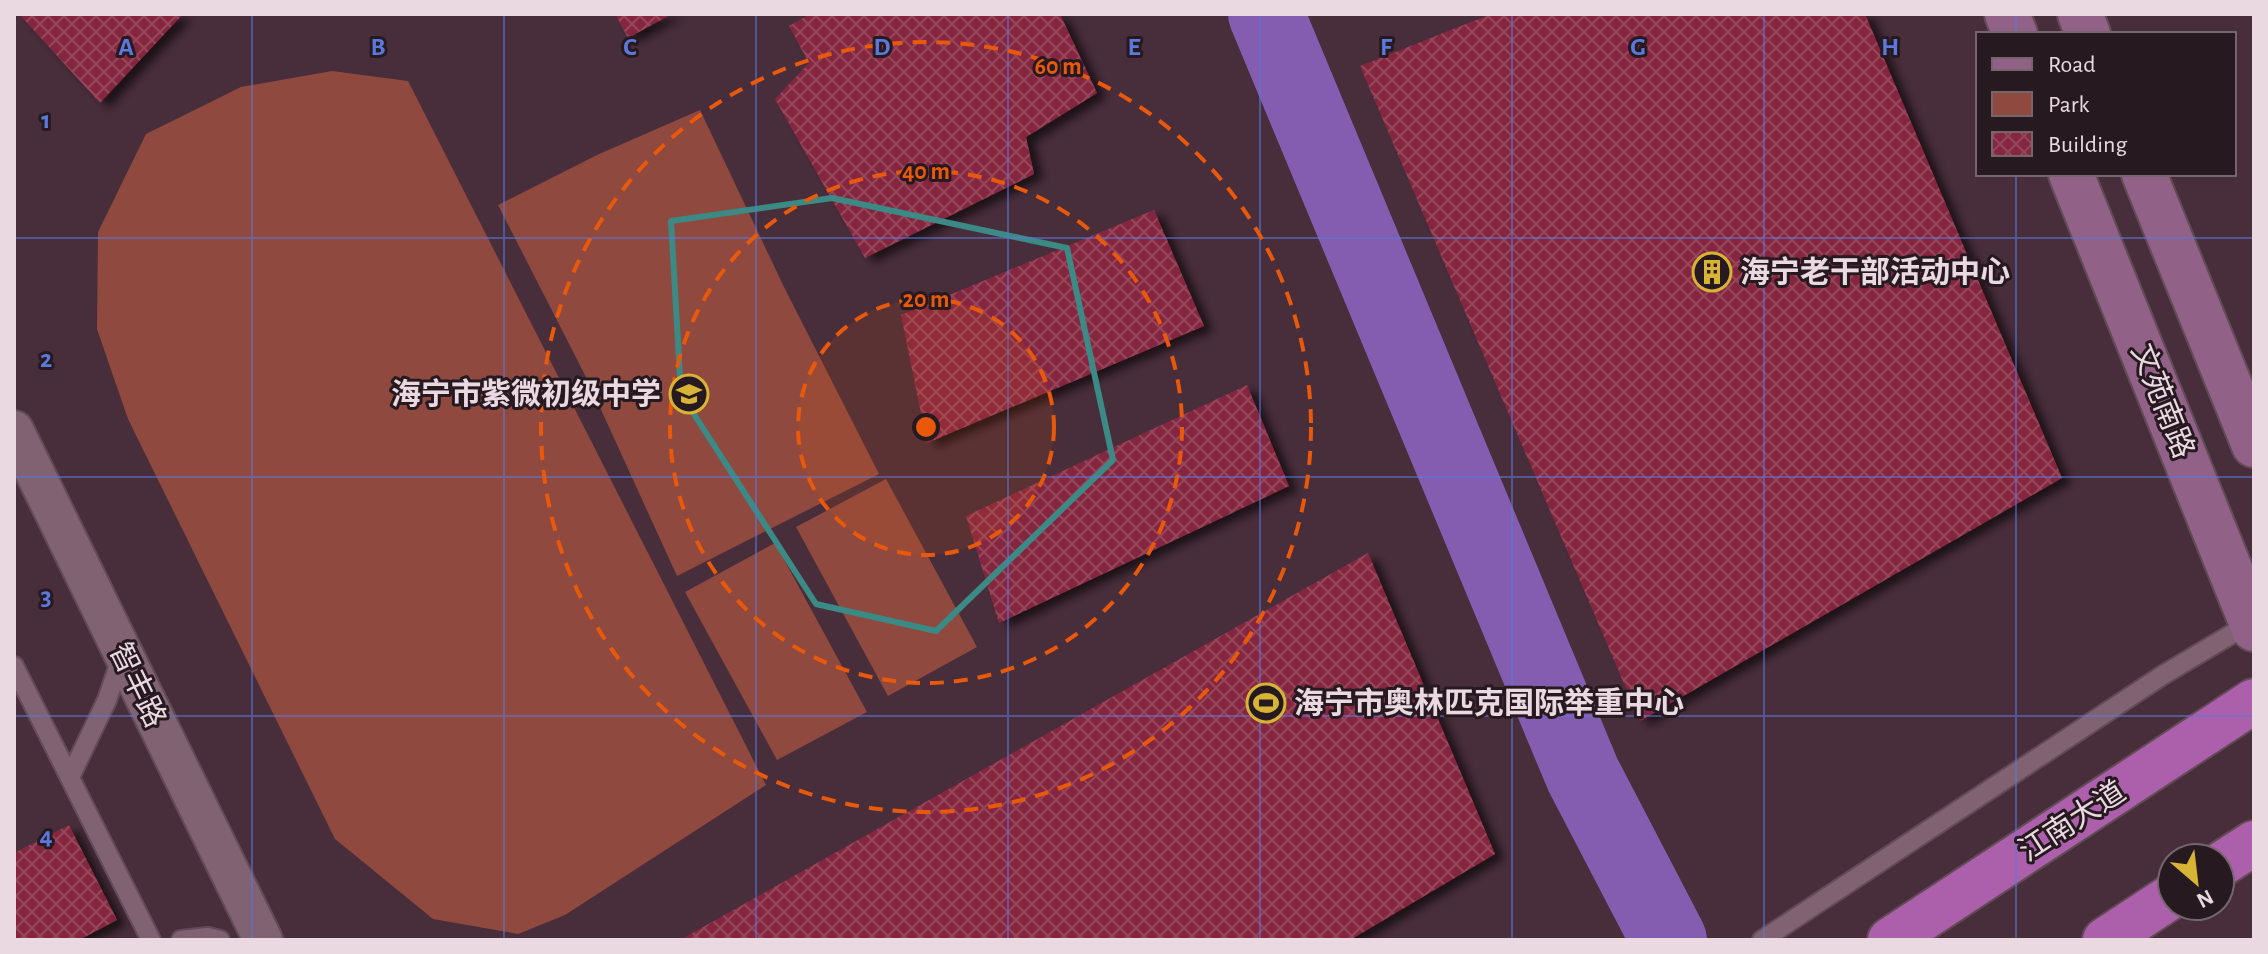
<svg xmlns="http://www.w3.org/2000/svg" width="2268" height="954" font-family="'Alegreya Sans','Noto Sans SC',sans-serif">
<defs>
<pattern id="building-cross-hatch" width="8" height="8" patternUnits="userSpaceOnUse" patternTransform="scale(2)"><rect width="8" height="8" fill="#852740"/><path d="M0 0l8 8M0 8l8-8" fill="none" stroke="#96465b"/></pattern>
<filter id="shadow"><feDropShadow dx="9" dy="5" stdDeviation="4" flood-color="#0009"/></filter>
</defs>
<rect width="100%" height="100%" fill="#482d3b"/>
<path fill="#90493f" d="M 332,71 L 408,81 L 766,785 L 565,915 L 518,934 L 433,919 L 335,839 L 128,419 L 97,329 L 98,232 L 146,134 L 241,87 Z
M 700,110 L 784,287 L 879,474 L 677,576 L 587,379 L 498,205 L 597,155 Z
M 886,479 L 977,647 L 888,696 L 796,527 Z
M 775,543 L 867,712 L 777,760 L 685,592 Z"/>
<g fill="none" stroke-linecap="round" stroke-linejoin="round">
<path stroke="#855db0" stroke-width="76" d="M 1266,14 L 1583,775 L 1669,940"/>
</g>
<path fill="url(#building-cross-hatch)" filter="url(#shadow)" d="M 19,14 L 183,14 L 100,103 Z
M 615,14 L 672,14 L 628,38 Z
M 810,14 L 1060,14 L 1097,93 L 1026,137 L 1034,174 L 865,258 L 775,99 L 809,63 L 789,26 Z
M 1491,14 L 1865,14 L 2062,478 L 1640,721 L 1360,66 Z
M 1154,210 L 1204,326 L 927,443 L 901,315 Z
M 1247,385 L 1289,486 L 999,623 L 966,516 Z
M 1368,553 L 1495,854 L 1350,940 L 680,940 Z
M 69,825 L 117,920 L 79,940 L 14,940 L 14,853 Z"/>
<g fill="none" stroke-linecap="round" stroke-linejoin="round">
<defs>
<path id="service" d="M 14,666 L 151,940
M 70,777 L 107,700 L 121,659
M 181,940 L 208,937 L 220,940
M 1762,940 L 2163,675 L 2252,622"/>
<path id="minor" d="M 14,430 L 263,940"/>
<path id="secondary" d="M 2007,14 L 2015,34
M 2080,14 L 2088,34
M 2071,174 L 2254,629
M 2144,174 L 2254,445"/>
<path id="trunk" d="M 2220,865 L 2254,843
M 1890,940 L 2254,701
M 2105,940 L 2172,896"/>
</defs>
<use href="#service" stroke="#624b57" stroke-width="22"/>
<use href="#minor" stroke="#624b57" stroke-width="42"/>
<use href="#secondary" stroke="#624b57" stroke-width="48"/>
<use href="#trunk" stroke="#624b57" stroke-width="48"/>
<use href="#service" stroke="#816272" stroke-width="18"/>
<use href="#minor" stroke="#816272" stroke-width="38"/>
<use href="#secondary" stroke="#916187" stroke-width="44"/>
<use href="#trunk" stroke="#ac5fab" stroke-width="44"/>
</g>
<path fill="none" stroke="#3b8a85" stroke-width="6" stroke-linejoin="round" d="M 832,198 L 1067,248 L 1113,460 L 936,631 L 816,604 L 681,394 L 671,221 Z"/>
<path fill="none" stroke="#5b78db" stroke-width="2" stroke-opacity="0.55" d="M 252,14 L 252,940M 504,14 L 504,940M 756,14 L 756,940M 1008,14 L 1008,940M 1260,14 L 1260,940M 1512,14 L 1512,940M 1764,14 L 1764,940M 2016,14 L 2016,34M 2016,174 L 2016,940M 14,238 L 2254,238M 14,477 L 2254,477M 14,716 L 2254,716"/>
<circle cx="926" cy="427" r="128" fill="#e8590c" fill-opacity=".12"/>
<g fill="none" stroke="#e8590c" stroke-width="4" stroke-dasharray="14 10">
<circle cx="926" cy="427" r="128"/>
<circle cx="926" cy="427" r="256"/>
<circle cx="926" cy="427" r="385"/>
</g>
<defs>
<symbol id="building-ring" viewBox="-11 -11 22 22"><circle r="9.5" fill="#261a20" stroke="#d7b434" stroke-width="1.5"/><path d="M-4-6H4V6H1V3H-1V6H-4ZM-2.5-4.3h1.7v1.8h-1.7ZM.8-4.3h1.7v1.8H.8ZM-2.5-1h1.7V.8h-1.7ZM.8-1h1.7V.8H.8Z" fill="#d7b434"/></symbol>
<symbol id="school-ring" viewBox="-11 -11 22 22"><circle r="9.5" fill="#261a20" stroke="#d7b434" stroke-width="1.5"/><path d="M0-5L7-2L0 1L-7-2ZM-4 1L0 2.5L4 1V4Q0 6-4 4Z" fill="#d7b434"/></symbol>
<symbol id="stadium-ring" viewBox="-11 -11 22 22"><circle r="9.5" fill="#261a20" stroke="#d7b434" stroke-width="1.5"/><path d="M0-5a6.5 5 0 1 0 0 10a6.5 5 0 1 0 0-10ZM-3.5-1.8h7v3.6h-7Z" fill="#d7b434"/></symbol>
</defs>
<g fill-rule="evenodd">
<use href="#building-ring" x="1690" y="250" width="44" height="44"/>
<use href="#school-ring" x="667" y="372" width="44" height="44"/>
<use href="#stadium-ring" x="1244" y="681" width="44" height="44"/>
</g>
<g text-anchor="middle" stroke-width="6" stroke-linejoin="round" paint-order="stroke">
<g font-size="30" font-weight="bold" fill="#ebd9e1" stroke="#261a20" text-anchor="start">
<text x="1740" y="282">海宁老干部活动中心</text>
<text x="661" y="404" text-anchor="end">海宁市紫微初级中学</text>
<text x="1294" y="713">海宁市奥林匹克国际举重中心</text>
</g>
<g font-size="30" fill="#ebd9e1" stroke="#261a20">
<text transform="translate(2163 401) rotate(68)" y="10">文苑南路</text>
<text transform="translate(138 685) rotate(64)" y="10">智丰路</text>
<text transform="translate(2072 821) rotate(-33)" y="10">江南大道</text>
</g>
</g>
<g font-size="26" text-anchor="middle" font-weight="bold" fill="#5b78db" stroke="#261a20" stroke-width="6" stroke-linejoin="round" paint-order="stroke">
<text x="126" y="55">A</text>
<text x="378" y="55">B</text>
<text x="630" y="55">C</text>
<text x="882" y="55">D</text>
<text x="1134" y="55">E</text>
<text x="1386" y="55">F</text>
<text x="1638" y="55">G</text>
<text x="1890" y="55">H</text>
<text x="46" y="128">1</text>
<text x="46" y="367">2</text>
<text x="46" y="605">3</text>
<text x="46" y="844">4</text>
</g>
<circle cx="926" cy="427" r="12" fill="#e8590c" stroke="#261a20" stroke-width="4"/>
<g font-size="24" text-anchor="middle" font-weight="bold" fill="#e8590c" stroke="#261a20" stroke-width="6" stroke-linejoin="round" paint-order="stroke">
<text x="1058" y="74">60 m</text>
<text x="926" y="179">40 m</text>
<text x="926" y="307">20 m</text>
</g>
<rect width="2268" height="954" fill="none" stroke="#ebd9e1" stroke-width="32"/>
<rect x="1976" y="32" width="260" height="144" fill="#261a20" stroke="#75666d" stroke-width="2"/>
<rect x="1992" y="58" width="40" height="12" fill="#916187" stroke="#75666d" stroke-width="2"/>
<text x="2048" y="72" font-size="24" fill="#ebd9e1">Road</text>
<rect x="1992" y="92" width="40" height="24" fill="#90493f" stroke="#75666d" stroke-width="2"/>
<text x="2048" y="112" font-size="24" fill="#ebd9e1">Park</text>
<rect x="1992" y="132" width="40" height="24" fill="url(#building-cross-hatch)" stroke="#75666d" stroke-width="2"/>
<text x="2048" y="152" font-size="24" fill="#ebd9e1">Building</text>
<g transform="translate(2196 882) rotate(152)"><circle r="38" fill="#261a20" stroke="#75666d" stroke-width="2"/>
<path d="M0-6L14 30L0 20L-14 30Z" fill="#d7b434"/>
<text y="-12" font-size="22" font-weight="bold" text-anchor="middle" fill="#ebd9e1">N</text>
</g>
</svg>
